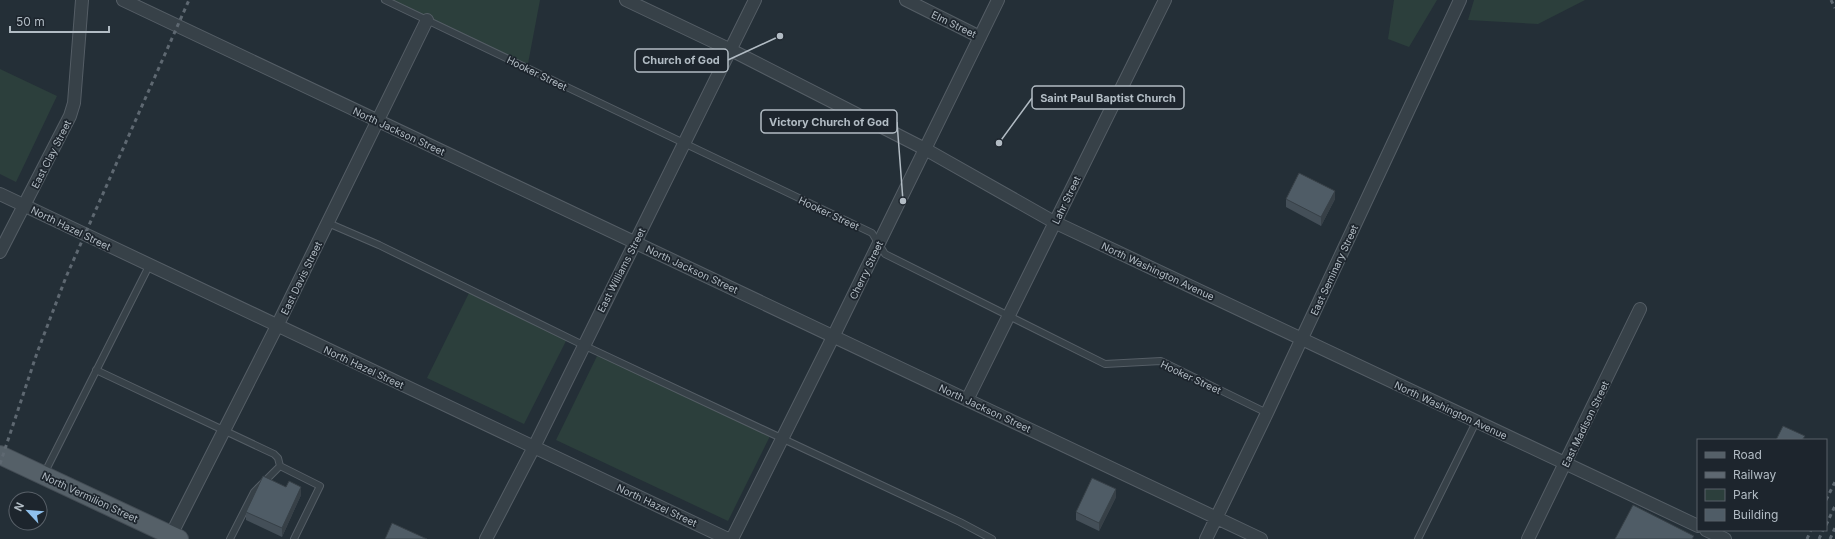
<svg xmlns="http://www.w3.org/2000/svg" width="1835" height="539" font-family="Inter,sans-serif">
<rect width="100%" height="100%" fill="#242f37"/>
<path fill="#2c3f3c" d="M 385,0 L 540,0 L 527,69 Z
M 1394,0 L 1437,0 L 1409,47 L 1388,39 Z
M 1474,0 L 1585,0 L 1538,24 L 1468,20 Z
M 0,69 L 57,96 L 16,182 L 0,174 Z
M 471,289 L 568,337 L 524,424 L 427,378 Z
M 599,352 L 771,434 L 728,521 L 556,440 Z"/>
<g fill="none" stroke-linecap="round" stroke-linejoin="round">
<defs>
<path id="service" d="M 385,0 L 872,233 L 885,254 L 1105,364 L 1161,361 L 1267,413
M 328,223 L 379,245 L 583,345 L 960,522 L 992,539
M 96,370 L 274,454 L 278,458 L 280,466
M 44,474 L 149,266
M 230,539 L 254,492 L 280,466 L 320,486 L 294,539
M 1418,539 L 1476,422"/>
<path id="minor" d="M 123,0 L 1261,539
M 626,0 L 731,50 L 925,149 L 1054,222 L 1698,526
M 906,0 L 980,37
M 0,194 L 728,539
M 0,252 L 70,116 L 74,103 L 82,0
M 967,400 L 1165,0
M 1706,530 L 1725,539
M 169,539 L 277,326 L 427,20
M 486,539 L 534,447 L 755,0
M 732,539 L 833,337 L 998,0
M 1206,539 L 1267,413 L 1460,0
M 1528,539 L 1640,309"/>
<path id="primary" d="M 0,455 L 179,539"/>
</defs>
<use href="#service" stroke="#555e66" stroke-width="8"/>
<use href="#minor" stroke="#555e66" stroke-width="14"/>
<use href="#primary" stroke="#434c54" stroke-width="20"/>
<use href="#service" stroke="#374148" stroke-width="6"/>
<use href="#minor" stroke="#374148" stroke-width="12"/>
<use href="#primary" stroke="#556068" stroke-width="18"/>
<path stroke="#5e6871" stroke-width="3" stroke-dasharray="4 4" stroke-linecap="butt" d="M 1831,0 L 1835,8
M 0,464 L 37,353 L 66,277 L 189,0
M 1826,500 L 1835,482
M 1826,525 L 1835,506
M 1807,539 L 1811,530
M 1819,539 L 1823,530
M 1830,539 L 1835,528"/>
</g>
<path fill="#444f58" d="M 1286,199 L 1335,199 L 1321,226 L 1286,207 Z
M 301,495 L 282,537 L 246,520 L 246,512 Z
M 1116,497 L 1099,531 L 1076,520 L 1076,512 Z"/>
<path fill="#374047" d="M 1335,191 L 1335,199 L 1321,226 L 1321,217 Z
M 301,487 L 301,495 L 282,537 L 282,528 Z
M 1116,489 L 1116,497 L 1099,531 L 1099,523 Z"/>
<path fill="#4f5c66" stroke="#374047" d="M 1299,173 L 1335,191 L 1321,217 L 1286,199 Z
M 1783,426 L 1805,436 L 1802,440 L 1776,440 Z
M 263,476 L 286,487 L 289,481 L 301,487 L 282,528 L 246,512 Z
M 1092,478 L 1116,489 L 1099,523 L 1076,512 Z
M 1633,505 L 1694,536 L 1692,539 L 1615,539 Z
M 392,523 L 427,539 L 385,539 Z"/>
<g text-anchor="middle" stroke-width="3.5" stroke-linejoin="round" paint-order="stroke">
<g font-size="10" fill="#b2bcc4" stroke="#1d252d">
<text transform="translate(954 24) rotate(26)" y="4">Elm Street</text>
<text transform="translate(537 73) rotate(26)" y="4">Hooker Street</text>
<text transform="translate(399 131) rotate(25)" y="4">North Jackson Street</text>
<text transform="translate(51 154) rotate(-63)" y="4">East Clay Street</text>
<text transform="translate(1066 200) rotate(-64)" y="4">Lahr Street</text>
<text transform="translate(829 213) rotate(25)" y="4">Hooker Street</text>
<text transform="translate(71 228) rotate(26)" y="4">North Hazel Street</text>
<text transform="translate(692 269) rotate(25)" y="4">North Jackson Street</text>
<text transform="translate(621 270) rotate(-63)" y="4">East Williams Street</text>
<text transform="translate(866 270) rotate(-64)" y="4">Cherry Street</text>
<text transform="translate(1334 270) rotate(-65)" y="4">East Seminary Street</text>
<text transform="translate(1158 271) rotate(25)" y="4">North Washington Avenue</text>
<text transform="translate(301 278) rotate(-64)" y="4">East Davis Street</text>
<text transform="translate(364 367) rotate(25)" y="4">North Hazel Street</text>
<text transform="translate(1191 377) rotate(25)" y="4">Hooker Street</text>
<text transform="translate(985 408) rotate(25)" y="4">North Jackson Street</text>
<text transform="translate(1451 410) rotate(25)" y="4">North Washington Avenue</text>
<text transform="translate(1585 424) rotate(-64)" y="4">East Madison Street</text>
<text transform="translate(90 497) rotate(25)" y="4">North Vermilion Street</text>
<text transform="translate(657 505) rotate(25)" y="4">North Hazel Street</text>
</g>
</g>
<path fill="none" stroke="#b2bcc4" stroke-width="1.5" d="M780 36L728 60M999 143L1032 98M903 201L897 122"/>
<g fill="#b2bcc4" stroke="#1d252d" stroke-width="1.5">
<circle cx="780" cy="36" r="4"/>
<circle cx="999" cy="143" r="4"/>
<circle cx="903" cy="201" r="4"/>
</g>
<g fill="#1d252d" stroke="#b2bcc4" stroke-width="1.5">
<rect x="635" y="49" width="93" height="23" rx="4"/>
<rect x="1032" y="86" width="152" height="23" rx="4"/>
<rect x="761" y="110" width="136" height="23" rx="4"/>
</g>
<g font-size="11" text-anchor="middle" font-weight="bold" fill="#b2bcc4">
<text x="681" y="64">Church of God</text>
<text x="1108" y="102">Saint Paul Baptist Church</text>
<text x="829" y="126">Victory Church of God</text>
</g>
<rect x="1697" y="439" width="130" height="92" fill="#1d252d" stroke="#596169"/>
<rect x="1705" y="452" width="20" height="6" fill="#556068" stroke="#596169"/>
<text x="1733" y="459" font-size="12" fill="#b2bcc4">Road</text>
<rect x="1705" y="472" width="20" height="6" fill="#5e6871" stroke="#596169"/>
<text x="1733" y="479" font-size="12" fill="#b2bcc4">Railway</text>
<rect x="1705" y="489" width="20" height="12" fill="#2c3f3c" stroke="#596169"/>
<text x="1733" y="499" font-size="12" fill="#b2bcc4">Park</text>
<rect x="1705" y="509" width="20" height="12" fill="#4f5c66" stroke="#596169"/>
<text x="1733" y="519" font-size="12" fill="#b2bcc4">Building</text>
<g transform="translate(28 511) rotate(296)"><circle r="19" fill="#1d252d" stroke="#596169"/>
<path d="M0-3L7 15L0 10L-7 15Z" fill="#8fc0ec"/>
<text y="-6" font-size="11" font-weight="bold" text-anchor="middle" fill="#b2bcc4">N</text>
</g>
<path d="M10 26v6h99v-6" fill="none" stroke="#b2bcc4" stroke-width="2"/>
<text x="16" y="26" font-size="12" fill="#b2bcc4" stroke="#1d252d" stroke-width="3" paint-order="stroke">50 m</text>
</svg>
